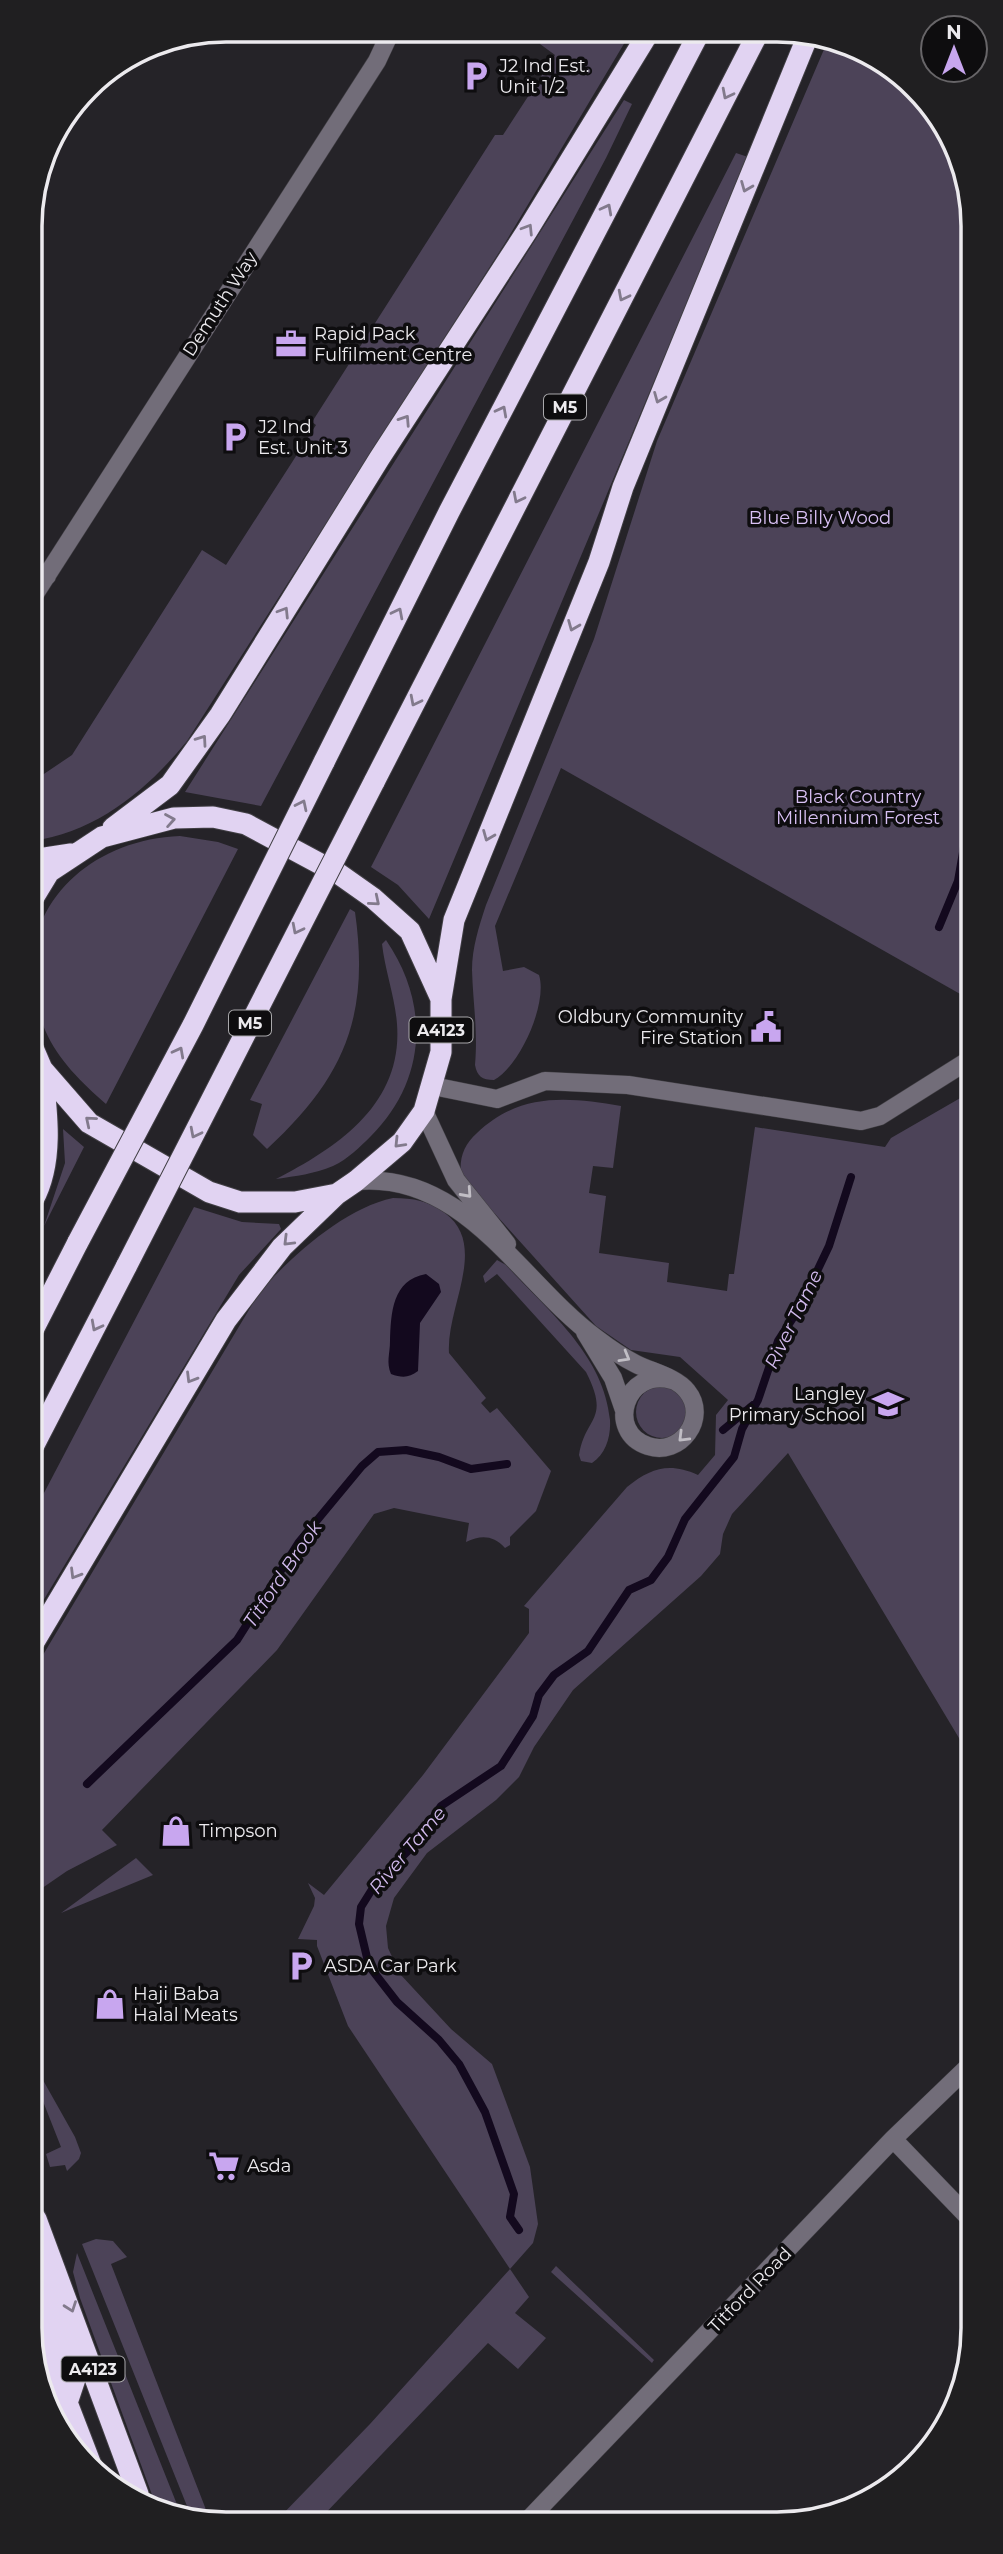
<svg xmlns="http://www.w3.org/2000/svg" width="1003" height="2554" font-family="Montserrat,sans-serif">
<rect width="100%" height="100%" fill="#252328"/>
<path fill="#4c4358" d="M 562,32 L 631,32 L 505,243 L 187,741 C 147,790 97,832 32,841 L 32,782 L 72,755 L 202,550 L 226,565 L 316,425 L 312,422 L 495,135 L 503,135 L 555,55 L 540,44 L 541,41 L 560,43 Z
M 828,40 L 916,87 L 967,175 L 969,999 L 561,768 L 495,926 L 503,971 L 524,967 L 539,975 C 548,1003 520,1066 494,1080 C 482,1080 477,1076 475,1065 C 478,1030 473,1004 472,970 C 472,948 479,926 486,905 L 594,639 L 657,441 Z
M 624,100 L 632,104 L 606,158 L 261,806 L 185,792 Z
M 736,153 L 748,157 L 429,919 L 398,885 L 371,867 Z
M 180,836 L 218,842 L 238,849 L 106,1104 C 82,1083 58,1060 45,1030 C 0,927 76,840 180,836 Z
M 350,909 L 355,912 C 370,1017 344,1078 267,1149 L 253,1135 L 262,1104 L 250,1100 Z
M 386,940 C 430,1004 427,1080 371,1136 C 360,1147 348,1159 333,1166 C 314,1174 296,1176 276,1179 C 338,1147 403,1104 397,1024 C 395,997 385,971 382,944 Z
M 969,1093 L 971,1758 L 788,1453 L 732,1514 L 723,1534 L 720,1554 L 701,1576 L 573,1690 L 534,1747 L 519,1777 L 496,1800 L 427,1853 L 394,1898 L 386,1926 L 388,1948 L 400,1974 L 451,2029 L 492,2064 L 530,2167 L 538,2224 L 533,2243 L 510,2269 L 529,2297 L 515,2313 L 546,2338 L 518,2369 L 488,2343 L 319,2520 L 277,2520 L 370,2424 L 510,2269 L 348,2026 L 317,1946 L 317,1940 L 298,1939 L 314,1906 L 315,1898 L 308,1883 L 324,1895 L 423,1775 L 529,1633 L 529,1609 L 524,1606 L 627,1487 C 651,1468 669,1462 698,1475 L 715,1455 L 716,1415 L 728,1400 L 680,1357 L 631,1350 L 596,1326 L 461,1176 C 459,1157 464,1145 477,1133 C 520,1092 568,1097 621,1106 L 613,1168 L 593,1166 L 589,1193 L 606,1196 L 599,1253 L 669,1263 L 667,1282 L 727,1291 L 729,1274 L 734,1274 L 755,1127 L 885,1147 L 891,1138 Z
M 63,1129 L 84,1147 L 44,1226 L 65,1163 Z
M 393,1198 C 413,1198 429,1201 445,1213 C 489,1246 446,1307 449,1353 L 486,1398 L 481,1403 L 490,1413 L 497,1408 L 551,1471 L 536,1511 L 510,1537 L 510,1545 L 505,1548 C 493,1535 481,1535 466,1542 L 469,1523 L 394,1508 L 374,1514 L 277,1650 L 102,1830 L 117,1845 L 67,1871 L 35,1893 L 34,1670 L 259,1293 C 291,1256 345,1208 393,1198 Z
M 194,1207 L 242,1222 L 279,1224 L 281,1229 L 239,1275 L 34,1616 L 34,1512 Z
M 497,1260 L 506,1265 C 548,1311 604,1355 610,1420 C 611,1436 606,1454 592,1463 L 581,1461 L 579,1455 C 585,1416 611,1421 586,1372 L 497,1274 L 485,1283 L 483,1276 Z
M636 1412a26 26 0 1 1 52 0a26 26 0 1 1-52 0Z
M 136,1858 L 153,1875 L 61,1913 Z
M 39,2073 L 75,2137 L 81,2153 L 79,2159 L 67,2171 L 65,2165 L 50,2167 L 46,2154 L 61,2147 L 35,2081 L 35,2074 Z
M 96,2239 L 113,2241 L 127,2257 L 111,2264 L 210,2520 L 193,2521 L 82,2244 Z
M 77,2253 L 182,2517 L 155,2503 L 80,2298 L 73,2272 Z
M 556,2266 L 654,2360 L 652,2363 L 551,2272 Z"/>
<path fill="#13091e" d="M 426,1274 L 439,1284 L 441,1292 L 420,1323 L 418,1371 C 409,1378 402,1378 391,1374 C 386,1362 390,1354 390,1341 C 391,1313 392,1280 426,1274 Z"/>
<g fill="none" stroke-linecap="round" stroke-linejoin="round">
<path stroke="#13091e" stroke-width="8" d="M 939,927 L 958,881 L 969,818
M 723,1430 L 753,1405
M 87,1784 L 237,1640 L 299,1542 L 362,1466 L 378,1452 L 406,1450 L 439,1457 L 471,1469 L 507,1464
M 519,2230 L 510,2217 L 514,2194 L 485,2112 L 459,2064 L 439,2040 L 397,2002 L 369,1966 L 359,1924 L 361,1907 L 376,1883 L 417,1842 L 441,1806 L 501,1766 L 533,1716 L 539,1695 L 554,1675 L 588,1651 L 629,1590 L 651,1580 L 668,1557 L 685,1519 L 734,1457 L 742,1429 L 758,1400 L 778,1341 L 800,1307 L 829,1246 L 851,1177"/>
<defs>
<path id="minor" d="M 31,567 L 47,576
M 31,600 L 377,61 L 391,31
M 433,1086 L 497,1099 L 545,1081 L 628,1085 L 861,1121 L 880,1116 L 969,1060
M 424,1111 L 456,1180 L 507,1244
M 356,1181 C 465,1171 520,1282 596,1338 C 609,1348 622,1357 636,1364 C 652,1372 676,1377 687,1391 C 709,1418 680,1457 648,1446 C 605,1432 625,1367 672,1380
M 585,1332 L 613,1378 L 624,1410
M 893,2139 L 973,2222
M 529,2519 L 893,2139 L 972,2063"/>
<path id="highway" d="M 324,762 L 449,512 L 699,33
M 374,782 L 758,33
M 113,828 L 170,785 L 220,715 L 379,459 L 527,231 L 649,32
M 32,860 L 71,854
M 32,900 L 49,872 L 102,837 L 174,818 L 213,817 L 246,824 L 339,874 L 373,898 L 410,931 L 441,999 L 441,1052 L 424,1111 L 402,1142 L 356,1181 L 337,1194 L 295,1202 L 240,1202 L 209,1192 L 89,1123 L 42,1069 L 33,1048
M 441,999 L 454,920 L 599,562 L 623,487 L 809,33
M 33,1200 C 54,1162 47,1111 42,1069
M 33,1330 L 78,1242
M 34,1445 L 127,1265
M 34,1642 L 226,1320 L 282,1247 L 337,1194
M 36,2219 L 138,2494
M 36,2266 L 76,2376 L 67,2403
M 36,2322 L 93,2470"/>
</defs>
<use href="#minor" stroke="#413f44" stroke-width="19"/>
<use href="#highway" stroke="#413f44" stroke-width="23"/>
<use href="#minor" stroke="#726d79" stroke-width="18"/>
<use href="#highway" stroke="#e1d3f2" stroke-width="21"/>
<defs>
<path id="highway-bridge" d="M 78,1242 L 193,1025 L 324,762
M 127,1265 L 374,782"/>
</defs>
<use href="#highway-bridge" stroke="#413f44" stroke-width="23" stroke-linecap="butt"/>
<use href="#highway-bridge" stroke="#e1d3f2" stroke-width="21"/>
</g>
<defs><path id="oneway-chevron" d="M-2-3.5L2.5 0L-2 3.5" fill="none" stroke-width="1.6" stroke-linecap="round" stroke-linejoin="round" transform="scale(1.75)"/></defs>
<g stroke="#827a8c">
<use href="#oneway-chevron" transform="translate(727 94) rotate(117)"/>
<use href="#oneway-chevron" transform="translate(746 187) rotate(112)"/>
<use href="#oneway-chevron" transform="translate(607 209) rotate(-62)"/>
<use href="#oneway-chevron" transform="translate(528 229) rotate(-58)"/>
<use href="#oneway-chevron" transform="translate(623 296) rotate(117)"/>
<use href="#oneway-chevron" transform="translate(659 398) rotate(112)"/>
<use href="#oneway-chevron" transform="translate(502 411) rotate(-62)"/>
<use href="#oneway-chevron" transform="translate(405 420) rotate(-57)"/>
<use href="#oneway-chevron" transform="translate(518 498) rotate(117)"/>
<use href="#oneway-chevron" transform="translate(284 612) rotate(-58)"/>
<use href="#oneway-chevron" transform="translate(398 613) rotate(-63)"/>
<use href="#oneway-chevron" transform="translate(573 626) rotate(112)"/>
<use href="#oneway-chevron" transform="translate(415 701) rotate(117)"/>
<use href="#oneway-chevron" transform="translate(202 740) rotate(-55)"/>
<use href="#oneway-chevron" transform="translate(302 805) rotate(-64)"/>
<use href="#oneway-chevron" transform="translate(170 820) rotate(-10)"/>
<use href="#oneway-chevron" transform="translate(488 836) rotate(112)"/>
<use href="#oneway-chevron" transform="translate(375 901) rotate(40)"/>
<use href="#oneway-chevron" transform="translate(297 929) rotate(117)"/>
<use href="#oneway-chevron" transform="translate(179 1052) rotate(-62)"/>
<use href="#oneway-chevron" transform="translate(90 1121) rotate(-140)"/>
<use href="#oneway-chevron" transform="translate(195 1133) rotate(117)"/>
<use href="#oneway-chevron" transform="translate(399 1143) rotate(134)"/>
<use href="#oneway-chevron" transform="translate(288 1241) rotate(135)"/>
<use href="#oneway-chevron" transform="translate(96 1326) rotate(118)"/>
<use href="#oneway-chevron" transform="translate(191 1378) rotate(121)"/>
<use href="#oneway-chevron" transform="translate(75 1574) rotate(121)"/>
<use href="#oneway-chevron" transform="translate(71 2307) rotate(70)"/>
</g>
<g stroke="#c1bec5">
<use href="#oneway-chevron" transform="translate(467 1193) rotate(48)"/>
<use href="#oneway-chevron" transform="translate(625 1357) rotate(30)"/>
<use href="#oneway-chevron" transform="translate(683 1437) rotate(135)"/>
</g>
<defs>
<symbol id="parking-bare" viewBox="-9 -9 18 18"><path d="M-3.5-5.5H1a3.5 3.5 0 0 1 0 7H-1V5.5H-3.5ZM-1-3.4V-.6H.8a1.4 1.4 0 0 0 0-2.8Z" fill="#c8a6ef" stroke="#0e0d0f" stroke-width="2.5" paint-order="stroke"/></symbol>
<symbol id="office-bare" viewBox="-9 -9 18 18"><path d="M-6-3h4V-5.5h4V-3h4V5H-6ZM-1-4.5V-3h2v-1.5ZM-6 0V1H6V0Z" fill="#c8a6ef" stroke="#0e0d0f" stroke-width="2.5" paint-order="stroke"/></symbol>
<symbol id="civic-bare" viewBox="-9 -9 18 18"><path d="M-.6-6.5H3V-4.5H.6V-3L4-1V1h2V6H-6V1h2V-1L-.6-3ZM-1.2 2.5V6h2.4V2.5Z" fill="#c8a6ef" stroke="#0e0d0f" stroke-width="2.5" paint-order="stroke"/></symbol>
<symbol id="school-bare" viewBox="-9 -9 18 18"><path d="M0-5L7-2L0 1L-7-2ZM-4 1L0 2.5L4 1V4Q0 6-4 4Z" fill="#c8a6ef" stroke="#0e0d0f" stroke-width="2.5" paint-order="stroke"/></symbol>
<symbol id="shop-bare" viewBox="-9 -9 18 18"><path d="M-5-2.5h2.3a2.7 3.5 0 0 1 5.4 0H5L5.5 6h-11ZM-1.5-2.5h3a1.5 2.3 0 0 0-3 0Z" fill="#c8a6ef" stroke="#0e0d0f" stroke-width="2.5" paint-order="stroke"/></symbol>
<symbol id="supermarket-bare" viewBox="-9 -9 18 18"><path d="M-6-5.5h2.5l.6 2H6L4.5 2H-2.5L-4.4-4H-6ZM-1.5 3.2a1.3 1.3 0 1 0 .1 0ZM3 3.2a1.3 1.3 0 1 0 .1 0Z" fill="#c8a6ef" stroke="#0e0d0f" stroke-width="2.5" paint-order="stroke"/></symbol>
</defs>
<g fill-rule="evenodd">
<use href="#parking-bare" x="454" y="54" width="44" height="44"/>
<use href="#office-bare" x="269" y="322" width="44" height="44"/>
<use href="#parking-bare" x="213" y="415" width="44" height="44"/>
<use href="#civic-bare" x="744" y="1005" width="44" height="44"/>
<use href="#school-bare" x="866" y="1382" width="44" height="44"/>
<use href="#shop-bare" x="154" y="1809" width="44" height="44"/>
<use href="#parking-bare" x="279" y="1944" width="44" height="44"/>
<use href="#shop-bare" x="88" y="1982" width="44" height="44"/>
<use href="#supermarket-bare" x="202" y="2144" width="44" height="44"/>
</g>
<g text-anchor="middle" stroke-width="7" stroke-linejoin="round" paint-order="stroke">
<g fill="#0e0d0f" stroke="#a9a8ab" stroke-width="2">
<rect x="544" y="394.5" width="42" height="25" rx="5"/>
<rect x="229" y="1010.5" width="42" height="25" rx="5"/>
<rect x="409.5" y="1017.5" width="63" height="25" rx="5"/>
<rect x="61.5" y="2356.5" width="63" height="25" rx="5"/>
</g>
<g font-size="16" font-weight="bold" fill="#eceaee">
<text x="565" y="413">M5</text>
<text x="250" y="1029">M5</text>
<text x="441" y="1036">A4123</text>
<text x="93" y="2375">A4123</text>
</g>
<g font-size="18" fill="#eceaee" stroke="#0e0d0f" text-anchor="start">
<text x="499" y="72">J2 Ind Est.<tspan x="499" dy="21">Unit 1/2</tspan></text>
<text x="314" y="340">Rapid Pack<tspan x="314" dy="21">Fulfilment Centre</tspan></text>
<text x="258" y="433">J2 Ind<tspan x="258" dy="21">Est. Unit 3</tspan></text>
<text x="743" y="1023" text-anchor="end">Oldbury Community<tspan x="743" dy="21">Fire Station</tspan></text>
<text x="865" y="1400" text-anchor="end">Langley<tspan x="865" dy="21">Primary School</tspan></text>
<text x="199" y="1837">Timpson</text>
<text x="324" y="1972">ASDA Car Park</text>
<text x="133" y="2000">Haji Baba<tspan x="133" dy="21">Halal Meats</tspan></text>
<text x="247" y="2172">Asda</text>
</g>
<g font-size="18" fill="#eceaee" stroke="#0e0d0f">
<text transform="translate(220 304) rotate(-57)" y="6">Demuth Way</text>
<text transform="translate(750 2290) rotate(-46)" y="6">Titford Road</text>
</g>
<g font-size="18" fill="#d9c1f5" stroke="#0e0d0f">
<text x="820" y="524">Blue Billy Wood</text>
<text x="858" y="803">Black Country<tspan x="858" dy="21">Millennium Forest</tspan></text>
</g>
<g font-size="19" font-style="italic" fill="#d1baed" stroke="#0e0d0f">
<text transform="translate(793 1319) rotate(-64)" y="7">River Tame</text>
<text transform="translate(282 1574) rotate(-56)" y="7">Titford Brook</text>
<text transform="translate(407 1850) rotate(-50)" y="7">River Tame</text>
</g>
</g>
<path d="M0 0H1003V2554H0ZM226 42H777A184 184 0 0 1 961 226V2328A184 184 0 0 1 777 2512H226A184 184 0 0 1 42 2328V226A184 184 0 0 1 226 42Z" fill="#201f21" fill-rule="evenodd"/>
<path fill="none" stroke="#eceaee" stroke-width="3.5" d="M226 42H777A184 184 0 0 1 961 226V2328A184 184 0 0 1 777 2512H226A184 184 0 0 1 42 2328V226A184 184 0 0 1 226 42Z"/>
<g transform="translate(954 49)"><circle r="33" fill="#0e0d0f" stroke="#676568" stroke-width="2"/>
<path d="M0-5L12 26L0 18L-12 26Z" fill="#c8a6ef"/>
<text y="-10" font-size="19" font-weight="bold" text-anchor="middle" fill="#eceaee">N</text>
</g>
</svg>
